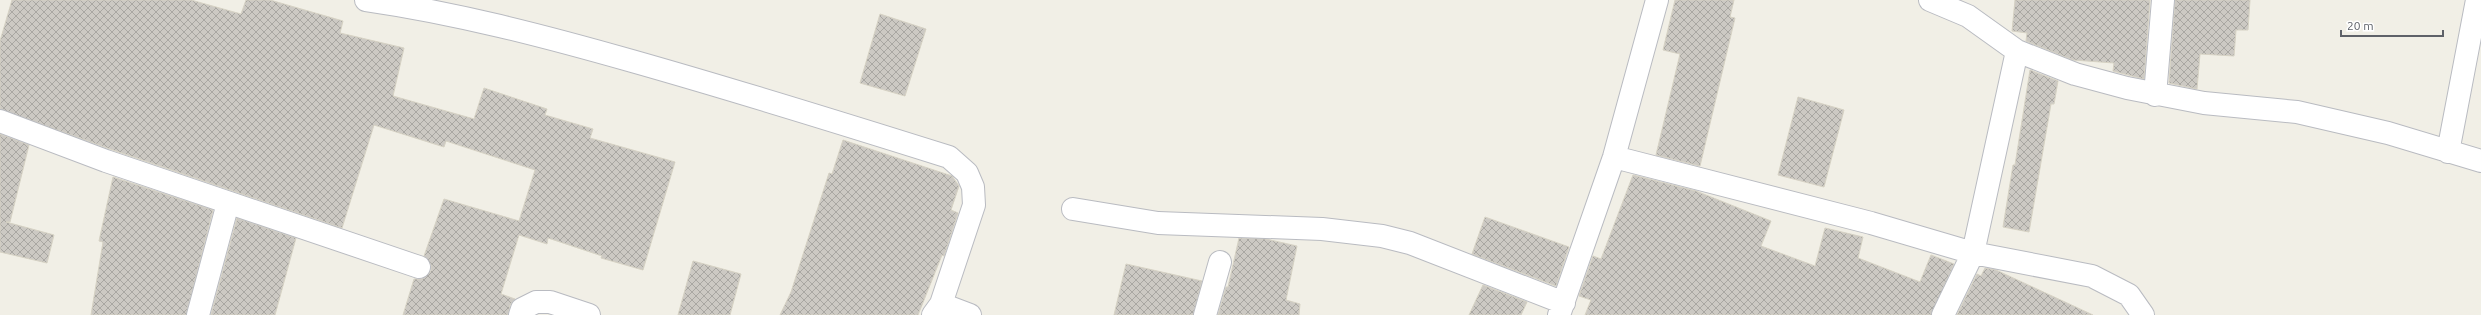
<svg xmlns="http://www.w3.org/2000/svg" width="2481" height="315" font-family="Ubuntu,sans-serif">
<defs>
<pattern id="building-cross-hatch" width="8" height="8" patternUnits="userSpaceOnUse"><rect width="8" height="8" fill="#ccc9c3"/><path d="M0 0l8 8M0 8l8-8" fill="none" stroke="#a9a7a2"/></pattern>
</defs>
<rect width="100%" height="100%" fill="#f1efe6"/>
<path fill="url(#building-cross-hatch)" stroke="#d6d2c4" d="M 12,0 L 191,0 L 241,14 L 246,0 L 270,0 L 343,21 L 340,33 L 404,48 L 393,96 L 474,119 L 484,88 L 547,109 L 545,115 L 593,129 L 590,138 L 675,162 L 643,270 L 601,258 L 602,256 L 548,238 L 547,244 L 519,235 L 501,294 L 515,299 L 510,305 L 508,315 L 403,315 L 414,279 L 422,279 L 431,271 L 431,264 L 424,256 L 444,199 L 519,221 L 535,170 L 446,141 L 444,147 L 374,125 L 342,228 L 110,149 L 0,109 L 0,41 Z
M 1675,0 L 1734,0 L 1730,17 L 1735,18 L 1700,166 L 1656,155 L 1680,54 L 1663,50 Z
M 2015,0 L 2150,0 L 2144,79 L 2113,71 L 2114,63 L 2073,60 L 2026,41 L 2027,33 L 2012,31 Z
M 2175,0 L 2250,0 L 2248,30 L 2236,30 L 2234,56 L 2200,54 L 2197,89 L 2169,83 Z
M 880,14 L 926,29 L 905,96 L 860,83 Z
M 2030,70 L 2058,81 L 2054,104 L 2051,104 L 2029,232 L 2003,227 L 2013,165 L 2015,165 Z
M 1798,97 L 1844,110 L 1824,187 L 1778,175 Z
M 0,134 L 29,145 L 10,222 L 6,222 L 54,235 L 47,263 L 0,252 Z
M 843,140 L 952,176 L 959,186 L 951,210 L 958,213 L 944,256 L 942,255 L 918,315 L 780,315 L 791,292 L 829,173 L 832,174 Z
M 1633,175 L 1696,191 L 1771,221 L 1761,246 L 1815,266 L 1825,228 L 1863,237 L 1858,258 L 1920,282 L 1931,255 L 1954,264 L 1931,315 L 1585,315 L 1591,300 L 1579,296 L 1593,256 L 1601,259 Z
M 113,177 L 213,210 L 186,315 L 91,315 L 103,242 L 99,241 Z
M 1485,217 L 1569,247 L 1556,286 L 1472,254 Z
M 237,218 L 296,238 L 275,315 L 211,315 Z
M 1239,238 L 1266,239 L 1297,246 L 1286,300 L 1300,304 L 1299,315 L 1218,315 L 1226,287 L 1228,287 Z
M 693,261 L 741,274 L 730,315 L 678,315 Z
M 1126,264 L 1202,281 L 1193,315 L 1114,315 Z
M 1985,268 L 1996,270 L 2093,315 L 1957,315 L 1977,274 L 1981,276 Z
M 1483,285 L 1527,302 L 1521,315 L 1469,315 Z"/>
<g fill="none" stroke-linecap="round" stroke-linejoin="round">
<defs>
<path id="street" d="M 366,0 C 456,13 544,36 632,61 C 738,91 844,124 949,157 L 967,173 L 973,187 L 974,205 L 941,304 L 933,315
M 1930,0 L 1968,16 L 2017,51 L 2075,74 L 2127,88 L 2204,103 L 2297,112 L 2388,133 L 2481,161
M 2155,95 L 2163,0
M 0,121 L 106,161 L 419,267
M 2448,152 L 2477,0
M 1614,157 L 1871,223 L 1973,253 L 2092,276 L 2129,295 L 2143,315
M 1073,209 L 1158,223 L 1322,229 L 1382,236 L 1410,243 L 1564,303
M 941,304 L 970,315
M 198,315 L 228,203
M 520,315 L 522,309 L 536,302 L 550,302 L 589,315
M 1205,315 L 1220,262
M 1559,315 L 1614,157 L 1657,0
M 1943,315 L 1973,253 L 2017,51"/>
</defs>
<use href="#street" stroke="#b9bbc1" stroke-width="24"/>
<use href="#street" stroke="#fff" stroke-width="22"/>
</g>
<path d="M2341 30v6h102v-6" fill="none" stroke="#5e6168" stroke-width="2"/>
<text x="2347" y="30" font-size="12" fill="#5e6168" stroke="#ffffff" stroke-width="3" paint-order="stroke">20 m</text>
</svg>
